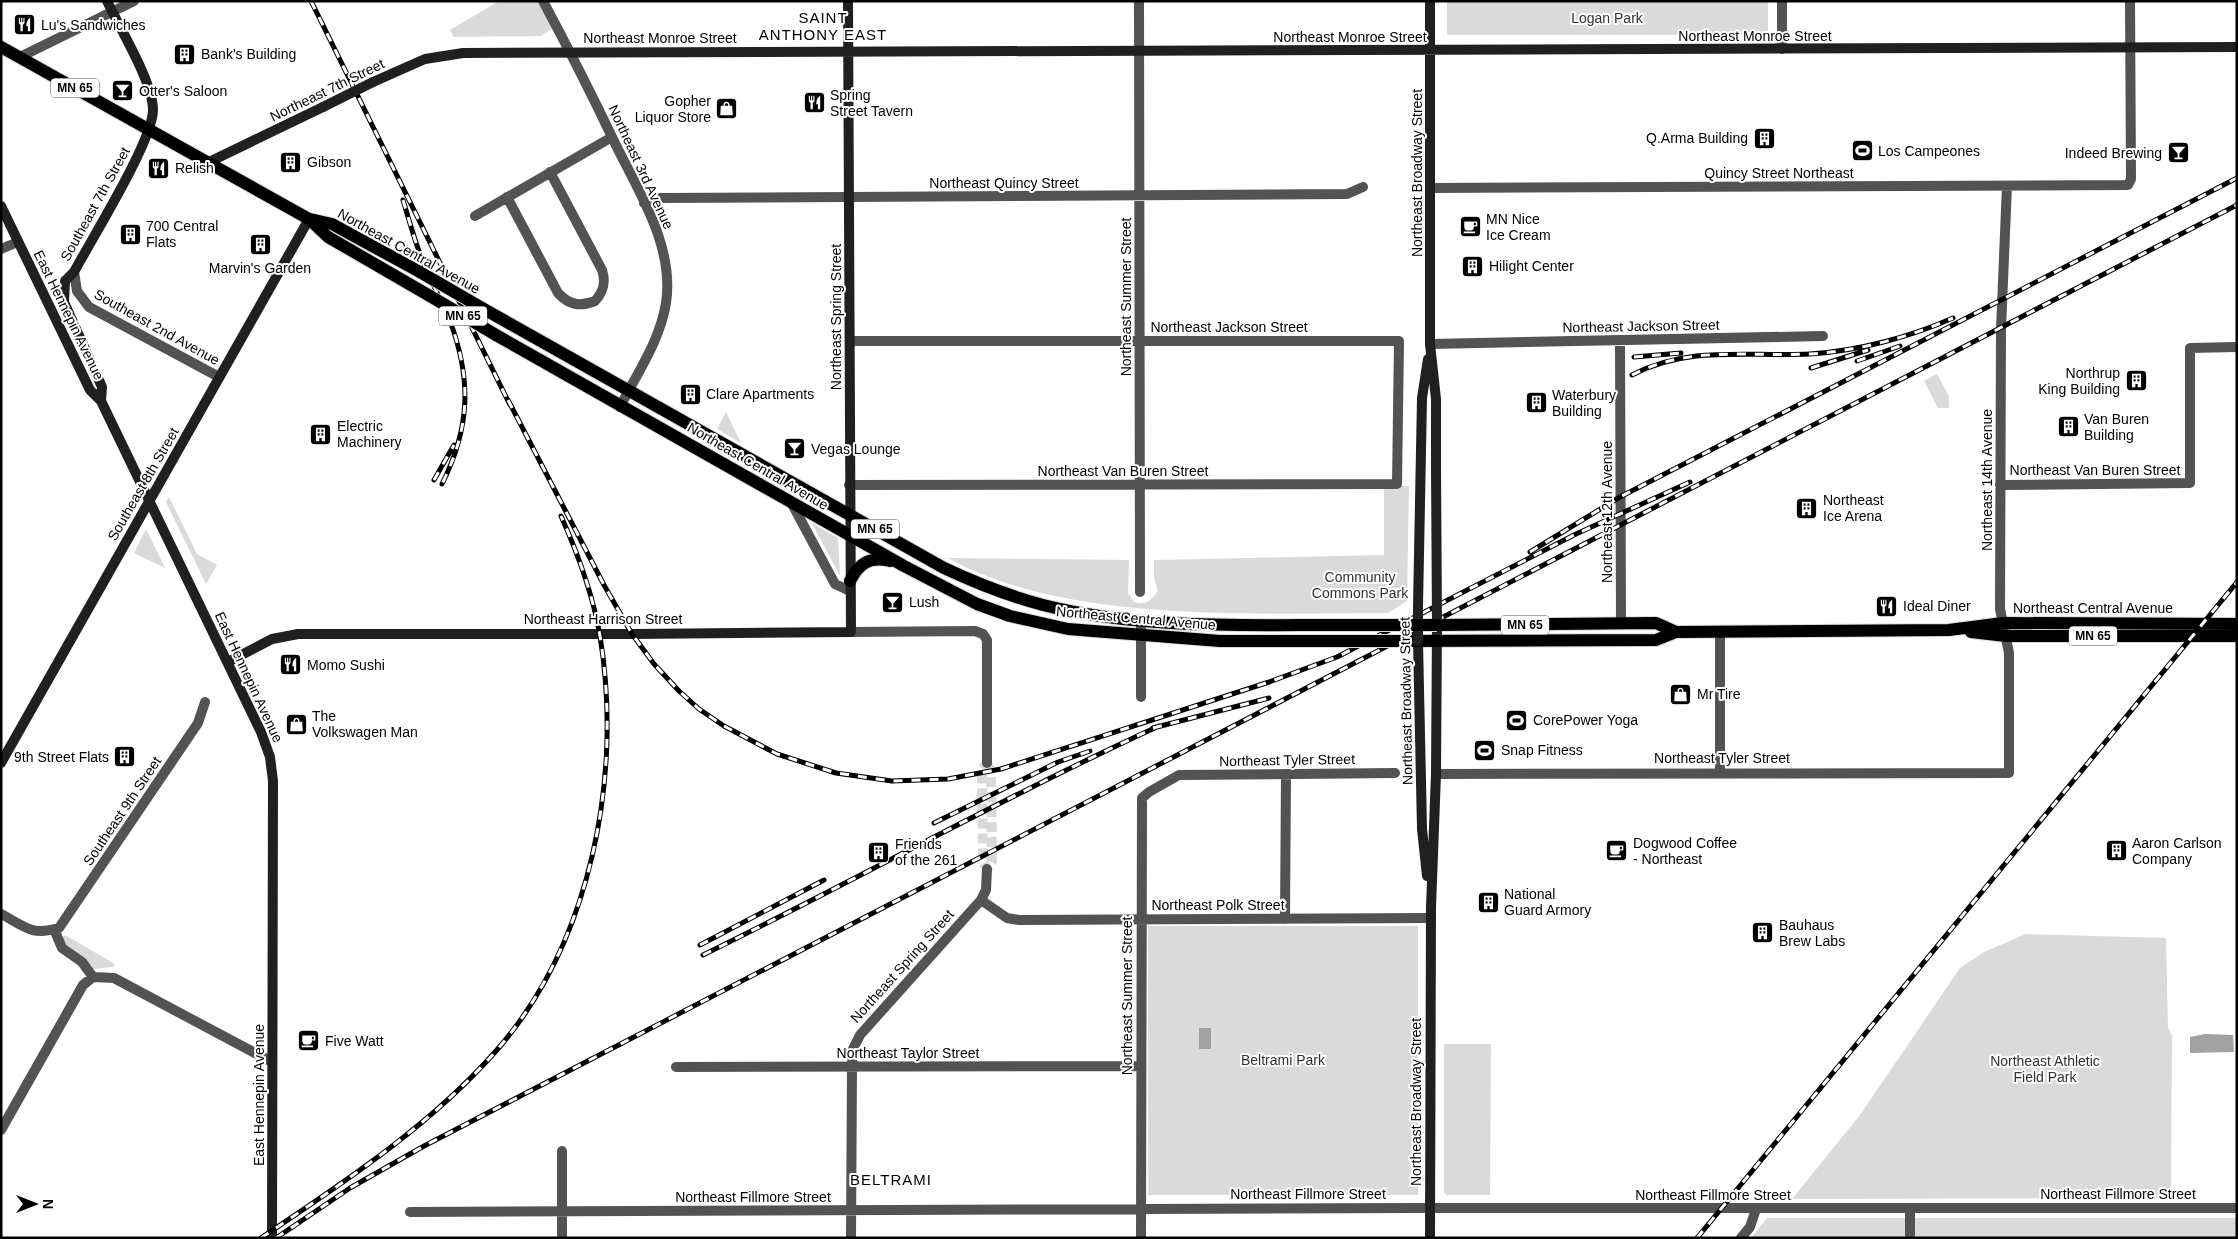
<svg xmlns="http://www.w3.org/2000/svg" width="2238" height="1239" font-family="Arial,sans-serif">
<rect width="100%" height="100%" fill="#fff"/>
<path fill="#dadada" d="M 499,1 L 539,1 L 553,28 L 541,36 L 454,37 L 450,30 Z
M 1447,1 L 1768,1 L 1768,35 L 1447,35 Z
M 1937,374 L 1949,396 L 1949,408 L 1938,408 L 1924,381 Z
M 726,412 L 741,443 L 717,429 Z
M 1384,486 L 1409,486 L 1407,601 L 1388,613 C 1255,613 1067,624 948,558 L 1129,560 L 1128,593 L 1134,602 C 1147,605 1150,601 1158,591 L 1154,578 L 1154,560 L 1384,555 Z
M 169,497 L 197,554 L 217,565 L 206,584 L 166,502 Z
M 811,522 L 838,538 L 840,574 L 839,574 Z
M 146,529 L 165,568 L 134,553 Z
M 1148,926 L 1418,926 L 1418,1195 L 1148,1195 Z
M 2026,934 L 2166,938 L 2168,1027 L 2172,1036 L 2171,1198 L 1792,1199 L 1860,1115 L 1960,968 L 1984,952 Z
M 65,935 L 115,964 L 113,967 L 93,969 L 64,946 L 62,937 Z
M 1444,1044 L 1491,1044 L 1490,1195 L 1447,1195 L 1444,1193 Z
M 1767,1218 L 2237,1218 L 2237,1238 L 1751,1238 Z"/>
<path fill="#a1a1a1" d="M 1199,1028 L 1211,1028 L 1211,1049 L 1199,1049 Z
M 2205,1034 L 2233,1035 L 2234,1052 L 2190,1053 L 2190,1037 Z"/>
<g fill="none" stroke-linecap="round" stroke-linejoin="round">
<path stroke="#d9d9d9" stroke-width="10" stroke-dasharray="10 5" stroke-linecap="butt" d="M 987,763 L 991,772 L 992,861 L 987,869 L 983,862 L 982,769 Z"/>
<defs>
<path id="primary" d="M 1,47 L 309,219 L 328,237 L 430,296
M 310,219 L 332,224 L 420,272
M 482,308 L 944,568 C 976,583 1009,596 1043,605 C 1139,629 1241,625 1338,625
M 496,335 L 904,566 L 977,604 L 1010,616 L 1068,629 L 1220,641 L 1337,641
M 850,581 C 859,563 870,556 890,561
M 1437,625 L 1656,623 L 1676,632
M 1971,632 L 2006,636 L 2237,636
M 1402,641 L 1656,640 L 1676,632 L 1949,630 L 2003,623 L 2237,624"/>
</defs>
<use href="#primary" stroke="#dbdbdb" stroke-width="14"/>
<path stroke="#535353" stroke-width="10" d="M 543,1 C 567,46 590,91 612,137 C 636,188 675,244 666,303 C 660,341 637,373 620,407
M 1139,1 L 1140,592
M 1782,1 L 1782,49
M 20,57 L 134,1
M 1430,188 L 2128,185 L 2131,179 L 2130,1
M 507,197 L 558,293 C 569,305 580,307 595,301 C 604,291 606,282 602,270 L 550,172
M 644,203 L 657,198 L 1347,194 L 1363,187
M 475,216 L 612,137
M 1,249 L 18,242
M 74,272 L 77,291 L 89,307 L 219,377
M 1620,340 L 1621,623
M 1430,344 L 1823,336
M 849,485 L 1397,484 L 1399,341 L 850,341
M 2000,485 L 2190,483 L 2190,348 L 2237,347
M 791,502 L 835,584 L 850,591
M 1141,620 L 1141,697
M 851,632 L 975,631 L 983,634 L 987,640 L 987,763
M 1720,632 L 1720,772
M 1436,774 L 2009,773 L 2009,653 L 2000,609 L 2001,329 L 2007,186
M 981,900 L 1007,918 L 1019,920 L 1431,918
M 1,914 C 26,927 31,936 59,928 L 198,723 L 205,702
M 1285,919 L 1286,774
M 54,929 L 62,948 L 82,962 L 93,977
M 676,1067 L 1141,1066
M 1,1130 L 83,985 L 93,977 L 114,978 L 272,1062
M 1910,1208 L 1910,1238
M 410,1212 L 1418,1208 L 2237,1208
M 562,1238 L 562,1151
M 851,1238 L 852,1066 L 853,1049 L 860,1035 L 981,900 L 986,890 L 987,869
M 1141,1238 L 1142,798 L 1149,792 L 1179,775 L 1395,773
M 1741,1238 L 1750,1227 L 1756,1209"/>
<path stroke="#202020" stroke-width="10" d="M 1430,1 L 1430,344 L 1436,399 L 1436,467
M 373,82 L 425,59 L 463,53 L 2237,47
M 207,163 L 323,107
M 1,206 L 90,390 L 101,401 L 261,732 L 270,757 L 273,781 L 272,1238
M 101,401 L 102,387 L 64,302 L 65,281 L 74,272 C 91,240 153,141 153,110 C 153,82 120,29 107,1
M 1418,607 L 1422,398 L 1428,359
M 1418,641 L 1422,829 L 1427,876
M 228,662 L 272,639 L 298,634 L 632,634 L 851,632 L 848,1
M 1,763 L 309,219
M 1430,1238 L 1431,907 L 1436,774 L 1437,625"/>
<use href="#primary" stroke="#000" stroke-width="12"/>
<defs>
<path id="rail" d="M 311,1 L 510,405
M 403,200 C 409,220 415,242 423,262 C 431,282 442,301 450,321 C 472,380 470,428 442,484
M 1634,357 L 1681,353
M 1857,361 L 1900,346
M 1811,368 L 1868,350
M 1632,375 C 1690,345 1748,357 1810,354 C 1858,351 1910,337 1953,318
M 508,400 L 604,585 L 632,634 L 654,664 L 679,691 L 699,709 L 724,726 L 777,754 L 836,773 L 892,781 L 948,779 L 1001,769 L 1269,682 L 1337,657 L 1576,534 L 1690,482
M 434,480 L 454,445
M 1530,552 L 1620,497 L 2237,178
M 1153,728 L 1269,698
M 934,823 L 1058,762 L 1090,751
M 700,945 L 824,880
M 703,955 C 856,880 1004,797 1159,726
M 261,1238 C 344,1182 429,1127 496,1051 C 591,943 623,776 600,636 C 593,595 578,554 561,516
M 276,1238 L 350,1188 L 424,1146 L 2237,205
M 1697,1238 L 2237,582"/>
</defs>
<use href="#rail" stroke="#000" stroke-width="5"/>
<use href="#rail" stroke="#fff" stroke-width="3" stroke-dasharray="9" stroke-linecap="butt"/>
<defs>
<path id="primary-bridge" d="M 420,272 L 482,308
M 430,296 L 496,335
M 1338,625 L 1437,625
M 1337,641 L 1402,641"/>
</defs>
<use href="#primary-bridge" stroke="#dbdbdb" stroke-width="14" stroke-linecap="butt"/>
<path stroke="#202020" stroke-width="10" d="M 323,107 L 373,82
M 1436,467 L 1437,625
M 1418,641 L 1418,607"/>
<use href="#primary-bridge" stroke="#000" stroke-width="12"/>
</g>
<defs>
<symbol id="restaurant-square" viewBox="-11 -11 22 22"><rect x="-9" y="-9" width="18" height="18" rx="4" fill="#000" stroke="#fff"/><path d="M-5-6h1v4h1v-4h1v4h1v-4h1v5L-1.5 .5V6h-2V.5L-5-1ZM5-6V6H3V1.5H1.5Q1.5-4 5-6Z" fill="#fff"/></symbol>
<symbol id="building-square" viewBox="-11 -11 22 22"><rect x="-9" y="-9" width="18" height="18" rx="4" fill="#000" stroke="#fff"/><path d="M-4-6H4V6H1V3H-1V6H-4ZM-2.5-4.3h1.7v1.8h-1.7ZM.8-4.3h1.7v1.8H.8ZM-2.5-1h1.7V.8h-1.7ZM.8-1h1.7V.8H.8Z" fill="#fff"/></symbol>
<symbol id="bar-square" viewBox="-11 -11 22 22"><rect x="-9" y="-9" width="18" height="18" rx="4" fill="#000" stroke="#fff"/><path d="M-6-5H6L.8 .8V4.5H3.5V6h-7V4.5H-.8V.8Z" fill="#fff"/></symbol>
<symbol id="shop-square" viewBox="-11 -11 22 22"><rect x="-9" y="-9" width="18" height="18" rx="4" fill="#000" stroke="#fff"/><path d="M-5-2.5h2.3a2.7 3.5 0 0 1 5.4 0H5L5.5 6h-11ZM-1.5-2.5h3a1.5 2.3 0 0 0-3 0Z" fill="#fff"/></symbol>
<symbol id="stadium-square" viewBox="-11 -11 22 22"><rect x="-9" y="-9" width="18" height="18" rx="4" fill="#000" stroke="#fff"/><path d="M0-5a6.5 5 0 1 0 0 10a6.5 5 0 1 0 0-10ZM-3.5-1.8h7v3.6h-7Z" fill="#fff"/></symbol>
<symbol id="cafe-square" viewBox="-11 -11 22 22"><rect x="-9" y="-9" width="18" height="18" rx="4" fill="#000" stroke="#fff"/><path d="M-5.5-4.5H6V0H3Q3 3.5 0 3.5H-2.5Q-5.5 3.5-5.5 0ZM3-3.2v2h1.7v-2ZM-6 4.5H4V6H-6Z" fill="#fff"/></symbol>
</defs>
<g fill-rule="evenodd">
<use href="#restaurant-square" x="12" y="12" width="25" height="25"/>
<use href="#building-square" x="172" y="42" width="25" height="25"/>
<use href="#bar-square" x="110" y="78" width="25" height="25"/>
<use href="#restaurant-square" x="802" y="90" width="25" height="25"/>
<use href="#shop-square" x="714" y="96" width="25" height="25"/>
<use href="#building-square" x="1752" y="126" width="25" height="25"/>
<use href="#stadium-square" x="1850" y="138" width="25" height="25"/>
<use href="#bar-square" x="2166" y="140" width="25" height="25"/>
<use href="#building-square" x="278" y="150" width="25" height="25"/>
<use href="#restaurant-square" x="146" y="156" width="25" height="25"/>
<use href="#cafe-square" x="1458" y="214" width="25" height="25"/>
<use href="#building-square" x="118" y="222" width="25" height="25"/>
<use href="#building-square" x="248" y="232" width="25" height="25"/>
<use href="#building-square" x="1460" y="254" width="25" height="25"/>
<use href="#building-square" x="2124" y="368" width="25" height="25"/>
<use href="#building-square" x="678" y="382" width="25" height="25"/>
<use href="#building-square" x="1524" y="390" width="25" height="25"/>
<use href="#building-square" x="2056" y="414" width="25" height="25"/>
<use href="#building-square" x="308" y="422" width="25" height="25"/>
<use href="#bar-square" x="782" y="436" width="25" height="25"/>
<use href="#building-square" x="1794" y="496" width="25" height="25"/>
<use href="#bar-square" x="880" y="590" width="25" height="25"/>
<use href="#restaurant-square" x="1874" y="594" width="25" height="25"/>
<use href="#restaurant-square" x="278" y="652" width="25" height="25"/>
<use href="#shop-square" x="1668" y="682" width="25" height="25"/>
<use href="#stadium-square" x="1504" y="708" width="25" height="25"/>
<use href="#shop-square" x="284" y="712" width="25" height="25"/>
<use href="#stadium-square" x="1472" y="738" width="25" height="25"/>
<use href="#building-square" x="112" y="744" width="25" height="25"/>
<use href="#cafe-square" x="1604" y="838" width="25" height="25"/>
<use href="#building-square" x="2104" y="838" width="25" height="25"/>
<use href="#building-square" x="866" y="840" width="25" height="25"/>
<use href="#building-square" x="1476" y="890" width="25" height="25"/>
<use href="#building-square" x="1750" y="920" width="25" height="25"/>
<use href="#cafe-square" x="296" y="1028" width="25" height="25"/>
</g>
<g text-anchor="middle" stroke-width="4" stroke-linejoin="round" paint-order="stroke">
<g fill="#fff" stroke="#4c4c4c" stroke-width="1">
<rect x="51" y="78.5" width="48" height="19" rx="4"/>
<rect x="439" y="306.5" width="48" height="19" rx="4"/>
<rect x="851" y="519.5" width="48" height="19" rx="4"/>
<rect x="1501" y="615.5" width="48" height="19" rx="4"/>
<rect x="2069" y="626.5" width="48" height="19" rx="4"/>
</g>
<g font-size="12" font-weight="bold" fill="#000">
<text x="75" y="92">MN 65</text>
<text x="463" y="320">MN 65</text>
<text x="875" y="533">MN 65</text>
<text x="1525" y="629">MN 65</text>
<text x="2093" y="640">MN 65</text>
</g>
<g font-size="14" fill="#313131" stroke="#fff">
<text x="1607" y="23">Logan Park</text>
<text x="1360" y="582">Community<tspan x="1360" dy="16">Commons Park</tspan></text>
<text x="1283" y="1065">Beltrami Park</text>
<text x="2045" y="1066">Northeast Athletic<tspan x="2045" dy="16">Field Park</tspan></text>
</g>
<g font-size="14" fill="#000" stroke="#fff" text-anchor="start">
<text x="41" y="30">Lu's Sandwiches</text>
<text x="201" y="59">Bank's Building</text>
<text x="139" y="96">Otter's Saloon</text>
<text x="830" y="100">Spring<tspan x="830" dy="16">Street Tavern</tspan></text>
<text x="711" y="106" text-anchor="end">Gopher<tspan x="711" dy="16">Liquor Store</tspan></text>
<text x="1748" y="143" text-anchor="end">Q.Arma Building</text>
<text x="1878" y="156">Los Campeones</text>
<text x="2162" y="158" text-anchor="end">Indeed Brewing</text>
<text x="307" y="167">Gibson</text>
<text x="175" y="173">Relish</text>
<text x="1486" y="224">MN Nice<tspan x="1486" dy="16">Ice Cream</tspan></text>
<text x="146" y="231">700 Central<tspan x="146" dy="16">Flats</tspan></text>
<text x="1489" y="271">Hilight Center</text>
<text x="260" y="273" text-anchor="middle">Marvin's Garden</text>
<text x="2120" y="378" text-anchor="end">Northrup<tspan x="2120" dy="16">King Building</tspan></text>
<text x="706" y="399">Clare Apartments</text>
<text x="1552" y="400">Waterbury<tspan x="1552" dy="16">Building</tspan></text>
<text x="2084" y="424">Van Buren<tspan x="2084" dy="16">Building</tspan></text>
<text x="337" y="431">Electric<tspan x="337" dy="16">Machinery</tspan></text>
<text x="811" y="454">Vegas Lounge</text>
<text x="1823" y="505">Northeast<tspan x="1823" dy="16">Ice Arena</tspan></text>
<text x="909" y="607">Lush</text>
<text x="1903" y="611">Ideal Diner</text>
<text x="307" y="670">Momo Sushi</text>
<text x="1697" y="699">Mr Tire</text>
<text x="312" y="721">The<tspan x="312" dy="16">Volkswagen Man</tspan></text>
<text x="1533" y="725">CorePower Yoga</text>
<text x="1501" y="755">Snap Fitness</text>
<text x="109" y="762" text-anchor="end">9th Street Flats</text>
<text x="1633" y="848">Dogwood Coffee<tspan x="1633" dy="16">- Northeast</tspan></text>
<text x="2132" y="848">Aaron Carlson<tspan x="2132" dy="16">Company</tspan></text>
<text x="895" y="849">Friends<tspan x="895" dy="16">of the 261</tspan></text>
<text x="1504" y="899">National<tspan x="1504" dy="16">Guard Armory</tspan></text>
<text x="1779" y="930">Bauhaus<tspan x="1779" dy="16">Brew Labs</tspan></text>
<text x="325" y="1046">Five Watt</text>
</g>
<g font-size="14" fill="#000" stroke="#fff">
<text x="1755" y="41">Northeast Monroe Street</text>
<text x="1350" y="42">Northeast Monroe Street</text>
<text x="660" y="43">Northeast Monroe Street</text>
<text transform="translate(327 90) rotate(-26)" y="5">Northeast 7th Street</text>
<text transform="translate(641 167) rotate(65)" y="5">Northeast 3rd Avenue</text>
<text transform="translate(1417 173) rotate(-90)" y="5">Northeast Broadway Street</text>
<text x="1779" y="178">Quincy Street Northeast</text>
<text x="1004" y="188">Northeast Quincy Street</text>
<text transform="translate(95 204) rotate(-61)" y="5">Southeast 7th Street</text>
<text transform="translate(409 251) rotate(29)" y="5">Northeast Central Avenue</text>
<text transform="translate(1126 297) rotate(-90)" y="5">Northeast Summer Street</text>
<text transform="translate(69 315) rotate(64)" y="5">East Hennepin Avenue</text>
<text transform="translate(836 317) rotate(-90)" y="5">Northeast Spring Street</text>
<text transform="translate(1641 326) rotate(-1)" y="5">Northeast Jackson Street</text>
<text transform="translate(157 327) rotate(29)" y="5">Southeast 2nd Avenue</text>
<text x="1229" y="332">Northeast Jackson Street</text>
<text transform="translate(758 466) rotate(30)" y="5">Northeast Central Avenue</text>
<text x="2095" y="475">Northeast Van Buren Street</text>
<text x="1123" y="476">Northeast Van Buren Street</text>
<text transform="translate(1987 480) rotate(-90)" y="5">Northeast 14th Avenue</text>
<text transform="translate(143 484) rotate(-60)" y="5">Southeast 8th Street</text>
<text transform="translate(1607 512) rotate(-90)" y="5">Northeast 12th Avenue</text>
<text x="2093" y="613">Northeast Central Avenue</text>
<text transform="translate(1136 618) rotate(5)" y="5">Northeast Central Avenue</text>
<text x="603" y="624">Northeast Harrison Street</text>
<text transform="translate(249 677) rotate(65)" y="5">East Hennepin Avenue</text>
<text transform="translate(1406 701) rotate(-91)" y="5">Northeast Broadway Street</text>
<text x="1722" y="763">Northeast Tyler Street</text>
<text transform="translate(1287 760) rotate(-1)" y="5">Northeast Tyler Street</text>
<text transform="translate(122 811) rotate(-56)" y="5">Southeast 9th Street</text>
<text x="1218" y="910">Northeast Polk Street</text>
<text transform="translate(902 966) rotate(-48)" y="5">Northeast Spring Street</text>
<text transform="translate(1127 996) rotate(-90)" y="5">Northeast Summer Street</text>
<text x="908" y="1058">Northeast Taylor Street</text>
<text transform="translate(259 1095) rotate(-90)" y="5">East Hennepin Avenue</text>
<text transform="translate(1416 1102) rotate(-90)" y="5">Northeast Broadway Street</text>
<text x="1308" y="1199">Northeast Fillmore Street</text>
<text x="2118" y="1199">Northeast Fillmore Street</text>
<text x="1713" y="1200">Northeast Fillmore Street</text>
<text x="753" y="1202">Northeast Fillmore Street</text>
</g>
<g font-size="15" letter-spacing="1" fill="#000" stroke="#fff">
<text x="823" y="23">SAINT<tspan x="823" dy="17">ANTHONY EAST</tspan></text>
<text x="891" y="1185">BELTRAMI</text>
</g>
</g>
<rect width="2238" height="1239" fill="none" stroke="#000000" stroke-width="5"/>
<g transform="translate(35 1204) rotate(90)" stroke="#ffffff" stroke-width="4" paint-order="stroke">
<path d="M0-4L9 19L0 12L-9 19Z" fill="#000000"/>
<text y="-8" font-size="14" font-weight="bold" text-anchor="middle" fill="#000000">N</text>
</g>
</svg>
